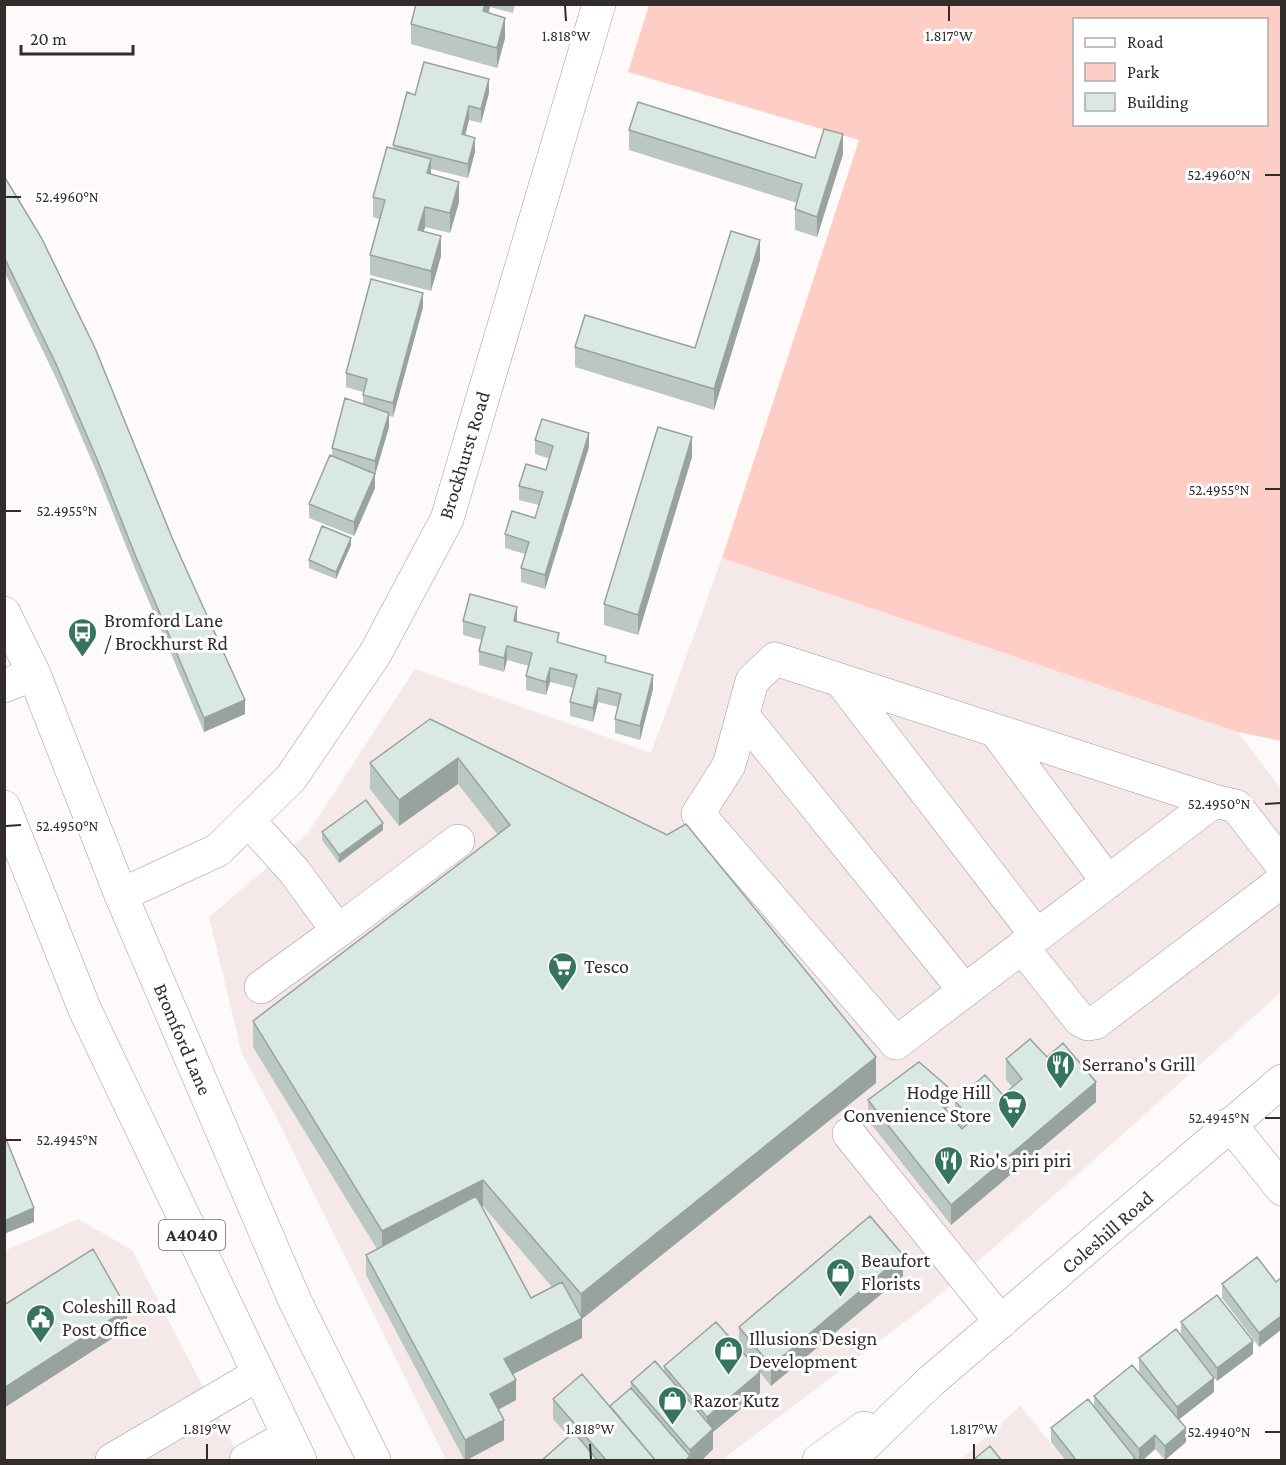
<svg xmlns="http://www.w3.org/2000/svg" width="1286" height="1465" font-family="'Crimson Pro',serif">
<rect width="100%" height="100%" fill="#fefafa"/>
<path fill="#f4e9e8" d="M 722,558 L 1238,732 L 1281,789 L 1281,992 L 1075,1177 L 931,1302 L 722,1460 L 446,1460 L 272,1109 L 242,1054 L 209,917 L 308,833 L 415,669 L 651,753 Z
M 78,1219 L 132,1250 L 241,1460 L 5,1460 L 4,1251 Z
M 1020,1406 L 1065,1460 L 960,1460 Z"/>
<path fill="#fecec6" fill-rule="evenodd" d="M 649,5 L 1281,5 L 1281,741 L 1238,732 L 722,558 L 859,140 L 628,72 ZM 1074,20 L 1266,20 L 1266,124 L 1074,124 Z"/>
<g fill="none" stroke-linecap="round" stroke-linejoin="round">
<defs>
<path id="minor" d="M 841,681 L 1037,936
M 743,716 L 965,991
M 995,730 L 1108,882
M 1214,801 L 896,1043 L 698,814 L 729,765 L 752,681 L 775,659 L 1214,801 L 1236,806 L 1282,865
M 248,820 L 294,871 L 338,931 L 458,841
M 121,895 L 218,850 L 291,778 L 375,654 L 447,519 L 599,4
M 1022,947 L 1080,1020 L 1088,1024 L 1095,1023 L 1282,881
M 261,987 L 338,931
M 1230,1124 L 1282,1189
M 849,1134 L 1001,1322
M 112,1460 L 259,1374
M 246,1460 L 288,1436"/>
<path id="major" d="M 4,613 L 34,674 L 121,895 L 295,1301 L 374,1460
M 4,686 L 34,674
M 4,807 L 85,1010 L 300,1460
M 819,1460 L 864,1428
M 849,1460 L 931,1381 L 1282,1081"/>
</defs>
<use href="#minor" stroke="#a59693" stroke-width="34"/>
<use href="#major" stroke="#a59693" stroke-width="34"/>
<use href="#minor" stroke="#fff" stroke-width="33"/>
<use href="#major" stroke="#fff" stroke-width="33"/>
</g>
<path fill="#bbc8c2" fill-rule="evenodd" d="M 416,4 L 515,4 L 513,13 L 490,7 L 488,13 L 505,38 L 497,68 L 411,44 L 411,24 Z
M 489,93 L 481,123 L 469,120 L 465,135 L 475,152 L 468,178 L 431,169 L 431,174 L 459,202 L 450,233 L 425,227 L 424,231 L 441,256 L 431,291 L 370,275 L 370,255 L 379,219 L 373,217 L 373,197 L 393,149 L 393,145 L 415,95 Z
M 629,130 L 815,158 L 843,154 L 817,237 L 795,230 L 795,209 L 797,203 L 629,150 Z
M 4,176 L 173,540 L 245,714 L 204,732 L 136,571 L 97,473 L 56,378 L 4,271 Z
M 760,260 L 714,410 L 575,367 L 575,347 L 695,348 Z
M 423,307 L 393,417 L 389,416 L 389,427 L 375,475 L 375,488 L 354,536 L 309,518 L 309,504 L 332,455 L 332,448 L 363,404 L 363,392 L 346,387 L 346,373 Z
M 535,440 L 589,447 L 545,589 L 521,582 L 521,568 L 525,554 L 505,548 L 505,534 L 535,518 L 539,505 L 519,500 L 519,486 L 546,470 L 550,459 L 535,454 Z
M 692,457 L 638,635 L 604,625 L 604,604 Z
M 351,545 L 336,579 L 309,568 L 309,560 Z
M 463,621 L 517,622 L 559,643 L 606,663 L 653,689 L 640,740 L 615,733 L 615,719 L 618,707 L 598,702 L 593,722 L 570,716 L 570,702 L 574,688 L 550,682 L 546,695 L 526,690 L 526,676 L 529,666 L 507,660 L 504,672 L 479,665 L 479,651 L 482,640 L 463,635 Z
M 430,719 L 876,1083 L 582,1319 L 582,1338 L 513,1374 L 516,1400 L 498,1410 L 504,1440 L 465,1461 L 366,1275 L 366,1255 L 377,1249 L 253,1047 L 253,1021 L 498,835 L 458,784 L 399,826 L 370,789 L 370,763 ZM 483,1206 L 552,1287 L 531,1298 L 482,1207 Z
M 383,830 L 339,863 L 322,840 L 322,832 Z
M 1047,1057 L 1096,1102 L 951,1225 L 868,1120 L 868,1100 L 948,1107 L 945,1109 L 955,1121 L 955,1101 L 1003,1095 L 1012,1087 L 1006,1080 L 1006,1059 Z
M 903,1276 L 771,1386 L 739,1347 L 739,1327 Z
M 1276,1282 L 1259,1347 L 1222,1298 L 1222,1284 Z
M 1181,1322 L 1253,1354 L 1217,1381 L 1192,1350 L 1214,1392 L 1178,1420 L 1186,1442 L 1165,1460 L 1155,1449 L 1142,1461 L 1137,1461 L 1135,1458 L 1135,1461 L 1066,1461 L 1051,1442 L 1051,1428 L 1094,1407 L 1094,1396 L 1154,1390 L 1139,1372 L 1139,1358 L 1181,1336 Z
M 664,1366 L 760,1393 L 713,1432 L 713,1449 L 701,1461 L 541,1461 L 568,1436 L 553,1419 L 553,1399 L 610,1406 L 631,1388 L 631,1382 L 664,1371 Z"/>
<path fill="#98a39e" d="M 485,4 L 490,4 L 490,7 L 483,32 L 483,11 Z
M 505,18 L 505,38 L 497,68 L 497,48 Z
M 489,79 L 489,93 L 481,123 L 481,109 Z
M 469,106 L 469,120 L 462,148 L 462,134 Z
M 843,134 L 843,154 L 817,237 L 817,217 Z
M 475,138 L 475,152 L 468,178 L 468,164 Z
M 431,159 L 431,179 L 427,173 Z
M 459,182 L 459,202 L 450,233 L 450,213 Z
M 425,207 L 425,227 L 418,250 L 418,230 Z
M 441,236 L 441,256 L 431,291 L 431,271 Z
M 760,240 L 760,260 L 714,410 L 714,389 Z
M 423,293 L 423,307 L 393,417 L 393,403 Z
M 389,413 L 389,427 L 375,475 L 375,461 Z
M 589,433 L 589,447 L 545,589 L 545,575 Z
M 692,437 L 692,457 L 638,635 L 638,615 Z
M 375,474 L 375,488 L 354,536 L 354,522 Z
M 351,538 L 351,545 L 336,579 L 336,572 Z
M 517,607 L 517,621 L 514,635 L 514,621 Z
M 507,646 L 507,660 L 504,672 L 504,658 Z
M 550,668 L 550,682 L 546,695 L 546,682 Z
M 653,675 L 653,689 L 640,740 L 640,726 Z
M 598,688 L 598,702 L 593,722 L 593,708 Z
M 245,700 L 245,714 L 204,732 L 204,718 Z
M 458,758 L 458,784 L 399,826 L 399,800 Z
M 383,823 L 383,830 L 339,863 L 339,855 Z
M 876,1057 L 876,1083 L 582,1319 L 582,1338 L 504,1379 L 504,1359 L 581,1318 L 581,1294 Z
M 1096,1082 L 1096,1102 L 951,1225 L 951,1205 Z
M 948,1087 L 948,1107 L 936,1119 L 936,1098 Z
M 483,1180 L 483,1206 L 382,1257 L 382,1231 Z
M 34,1208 L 34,1222 L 4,1234 L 4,1221 Z
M 903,1255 L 903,1276 L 771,1386 L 771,1366 Z
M 127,1309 L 127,1329 L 4,1408 L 4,1388 Z
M 1281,1316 L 1281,1330 L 1259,1347 L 1259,1333 Z
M 1253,1341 L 1253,1354 L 1217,1381 L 1217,1368 Z
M 760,1372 L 760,1393 L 713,1432 L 713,1449 L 701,1461 L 685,1461 L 690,1456 L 690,1450 L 707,1435 L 707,1417 Z
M 1214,1378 L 1214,1392 L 1177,1421 L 1177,1407 Z
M 516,1380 L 516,1400 L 490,1414 L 490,1394 Z
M 504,1420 L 504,1440 L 465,1461 L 465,1440 Z
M 1186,1428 L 1186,1442 L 1165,1460 L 1165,1446 Z
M 1155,1435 L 1155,1449 L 1142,1461 L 1139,1461 L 1139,1449 Z"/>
<path fill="#d9e9e2" stroke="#98a39e" stroke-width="1.5" d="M 416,4 L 485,4 L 483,11 L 505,18 L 497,48 L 411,24 Z
M 424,62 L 489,79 L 481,109 L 469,106 L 462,134 L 475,138 L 468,164 L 393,145 L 407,92 L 415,95 Z
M 638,102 L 815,158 L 824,129 L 843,134 L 817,217 L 795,209 L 802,184 L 629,130 Z
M 387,147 L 431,159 L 427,173 L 459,182 L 450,213 L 425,207 L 418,230 L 441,236 L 431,271 L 370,255 L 385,200 L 373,197 Z
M 4,176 L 41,237 L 95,348 L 173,540 L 245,700 L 204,718 L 136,557 L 97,459 L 56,364 L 4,257 Z
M 731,231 L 760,240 L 714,389 L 575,347 L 585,315 L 695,348 Z
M 371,279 L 423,293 L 393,403 L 363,395 L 367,379 L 346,373 Z
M 345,398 L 389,413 L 375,461 L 332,448 Z
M 542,419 L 589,433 L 545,575 L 521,568 L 529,542 L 505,534 L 512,511 L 535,518 L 543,492 L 519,486 L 526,464 L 546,470 L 553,446 L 535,440 Z
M 658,427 L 692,437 L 638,615 L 604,604 Z
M 330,455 L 375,474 L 354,522 L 309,504 Z
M 322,526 L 351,538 L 336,572 L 309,560 Z
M 470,594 L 517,607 L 514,621 L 559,633 L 557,642 L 606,656 L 605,662 L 653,675 L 640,726 L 615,719 L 621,694 L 598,688 L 593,708 L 570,702 L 577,675 L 550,668 L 546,682 L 526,676 L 532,653 L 507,646 L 504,658 L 479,651 L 485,627 L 463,621 Z
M 430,719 L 667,835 L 686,824 L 876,1057 L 581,1294 L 483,1180 L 382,1231 L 253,1021 L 510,825 L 458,758 L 399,800 L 370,763 Z
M 366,800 L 383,823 L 339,855 L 322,832 Z
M 1030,1039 L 1047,1057 L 1063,1043 L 1096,1082 L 951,1205 L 868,1100 L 919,1062 L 948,1087 L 936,1098 L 962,1129 L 972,1120 L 955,1101 L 985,1075 L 1003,1095 L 1022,1079 L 1006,1059 Z
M 4,1134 L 34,1208 L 4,1221 Z
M 476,1196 L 531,1298 L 562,1282 L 582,1318 L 504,1359 L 516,1380 L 490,1394 L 504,1420 L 465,1440 L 366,1255 Z
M 870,1216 L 903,1255 L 771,1366 L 739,1327 Z
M 93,1249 L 127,1309 L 4,1388 L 4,1305 Z
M 1257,1257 L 1276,1282 L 1281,1278 L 1281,1316 L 1259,1333 L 1222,1284 Z
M 1217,1295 L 1253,1341 L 1217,1368 L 1181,1322 Z
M 716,1322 L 760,1372 L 707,1417 L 664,1366 Z
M 1176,1329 L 1214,1378 L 1177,1407 L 1139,1358 Z
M 655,1361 L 713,1429 L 690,1450 L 631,1382 Z
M 1132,1365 L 1186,1428 L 1165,1446 L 1155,1435 L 1139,1449 L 1094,1396 Z
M 582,1374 L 656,1461 L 607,1461 L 553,1399 Z
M 631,1388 L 690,1456 L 685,1461 L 656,1461 L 610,1406 Z
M 1088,1399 L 1135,1458 L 1131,1461 L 1077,1461 L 1051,1428 Z
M 574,1432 L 598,1461 L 541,1461 Z
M 990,1446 L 1002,1461 L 972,1461 Z"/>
<path fill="none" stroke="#322c2b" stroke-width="2" d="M 565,6 L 566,21M 949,6 L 949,21M 1265,175 L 1280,175M 6,197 L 21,197M 1265,489 L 1280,489M 6,511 L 21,511M 1265,804 L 1280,803M 6,826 L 21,825M 1265,1118 L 1280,1118M 6,1140 L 21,1140M 1265,1432 L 1280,1432M 207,1444 L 207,1459M 590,1444 L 591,1459M 974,1444 L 974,1459"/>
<defs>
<symbol id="bus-pin" viewBox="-11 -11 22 30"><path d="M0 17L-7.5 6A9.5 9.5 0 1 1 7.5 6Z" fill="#377460" stroke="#fff"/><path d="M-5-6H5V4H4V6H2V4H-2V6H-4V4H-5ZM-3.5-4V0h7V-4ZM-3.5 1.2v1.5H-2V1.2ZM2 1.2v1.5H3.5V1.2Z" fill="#fff"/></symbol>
<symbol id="supermarket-pin" viewBox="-11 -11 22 30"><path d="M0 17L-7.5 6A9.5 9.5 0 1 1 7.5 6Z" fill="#377460" stroke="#fff"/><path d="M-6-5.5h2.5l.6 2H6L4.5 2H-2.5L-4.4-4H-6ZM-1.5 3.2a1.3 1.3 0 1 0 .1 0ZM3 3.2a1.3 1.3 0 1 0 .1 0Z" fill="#fff"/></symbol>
<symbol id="restaurant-pin" viewBox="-11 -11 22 30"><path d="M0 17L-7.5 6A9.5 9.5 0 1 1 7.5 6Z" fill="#377460" stroke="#fff"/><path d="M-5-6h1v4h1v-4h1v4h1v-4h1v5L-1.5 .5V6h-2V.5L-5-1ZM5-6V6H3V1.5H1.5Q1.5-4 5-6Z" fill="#fff"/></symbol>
<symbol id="shop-pin" viewBox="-11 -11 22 30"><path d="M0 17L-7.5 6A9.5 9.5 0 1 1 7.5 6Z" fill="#377460" stroke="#fff"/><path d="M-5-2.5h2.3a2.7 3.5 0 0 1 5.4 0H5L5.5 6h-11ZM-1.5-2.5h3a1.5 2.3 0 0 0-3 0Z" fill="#fff"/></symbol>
<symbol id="civic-pin" viewBox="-11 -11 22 30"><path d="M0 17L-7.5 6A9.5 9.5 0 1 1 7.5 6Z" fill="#377460" stroke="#fff"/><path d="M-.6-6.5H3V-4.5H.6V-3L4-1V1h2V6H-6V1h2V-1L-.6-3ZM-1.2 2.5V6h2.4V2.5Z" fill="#fff"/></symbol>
</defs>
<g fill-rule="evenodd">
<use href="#bus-pin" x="66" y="616" width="33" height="45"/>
<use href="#supermarket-pin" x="546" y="950" width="33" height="45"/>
<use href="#restaurant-pin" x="1044" y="1048" width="33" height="45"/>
<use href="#supermarket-pin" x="996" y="1088" width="33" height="45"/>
<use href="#restaurant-pin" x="932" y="1144" width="33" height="45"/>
<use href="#shop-pin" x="824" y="1256" width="33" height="45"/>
<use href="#civic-pin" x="24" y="1302" width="33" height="45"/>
<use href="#shop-pin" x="712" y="1334" width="33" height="45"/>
<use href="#shop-pin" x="656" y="1384" width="33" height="45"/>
</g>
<g text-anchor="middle" stroke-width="6" stroke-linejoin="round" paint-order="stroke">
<rect fill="#fff" stroke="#706b6b" stroke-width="1.5" x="159" y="1220" width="66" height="30" rx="4.5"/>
<g font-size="18" font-weight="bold" fill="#322c2b">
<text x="192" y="1241">A4040</text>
</g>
<g font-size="20" fill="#322c2b" stroke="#fff">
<text transform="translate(464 455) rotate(-73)" y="7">Brockhurst Road</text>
<text transform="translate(183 1039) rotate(67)" y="7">Bromford Lane</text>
<text transform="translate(1107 1232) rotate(-41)" y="7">Coleshill Road</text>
</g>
<g font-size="20" fill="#322c2b" stroke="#fff" text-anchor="start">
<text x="104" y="627">Bromford Lane<tspan x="104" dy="23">/ Brockhurst Rd</tspan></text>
<text x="584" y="973">Tesco</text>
<text x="1082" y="1071">Serrano's Grill</text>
<text x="991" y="1099" text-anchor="end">Hodge Hill<tspan x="991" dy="23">Convenience Store</tspan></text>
<text x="969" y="1167">Rio's piri piri</text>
<text x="861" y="1267">Beaufort<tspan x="861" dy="23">Florists</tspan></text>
<text x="62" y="1313">Coleshill Road<tspan x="62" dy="23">Post Office</tspan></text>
<text x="749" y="1345">Illusions Design<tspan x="749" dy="23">Development</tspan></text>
<text x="693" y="1407">Razor Kutz</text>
</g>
</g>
<g font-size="15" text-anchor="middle" fill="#322c2b" stroke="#fff" stroke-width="6" stroke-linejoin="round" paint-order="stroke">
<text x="566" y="41">1.818°W</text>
<text x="949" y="41">1.817°W</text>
<text x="1219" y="180">52.4960°N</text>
<text x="67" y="202">52.4960°N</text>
<text x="1219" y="495">52.4955°N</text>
<text x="67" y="516">52.4955°N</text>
<text x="1219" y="809">52.4950°N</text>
<text x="67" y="831">52.4950°N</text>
<text x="1219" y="1123">52.4945°N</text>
<text x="67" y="1145">52.4945°N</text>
<text x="207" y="1434">1.819°W</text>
<text x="590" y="1434">1.818°W</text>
<text x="974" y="1434">1.817°W</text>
<text x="1219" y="1437">52.4940°N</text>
</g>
<rect width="1286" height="1465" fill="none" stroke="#322c2b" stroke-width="12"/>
<rect x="1073" y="18" width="195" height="108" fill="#ffffff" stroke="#adabaa" stroke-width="1.5"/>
<rect x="1085" y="38" width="30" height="9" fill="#ffffff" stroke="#adabaa" stroke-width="1.5"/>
<text x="1127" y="48" font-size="18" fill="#322c2b">Road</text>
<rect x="1085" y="63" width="30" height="18" fill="#fecec6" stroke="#adabaa" stroke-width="1.5"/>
<text x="1127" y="78" font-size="18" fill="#322c2b">Park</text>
<rect x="1085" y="93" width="30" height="18" fill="#d9e9e2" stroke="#adabaa" stroke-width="1.5"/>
<text x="1127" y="108" font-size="18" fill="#322c2b">Building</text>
<path d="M21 45v9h112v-9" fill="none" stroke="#322c2b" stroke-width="3"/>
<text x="30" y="45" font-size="18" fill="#322c2b" stroke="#ffffff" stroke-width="4.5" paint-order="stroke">20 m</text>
</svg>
